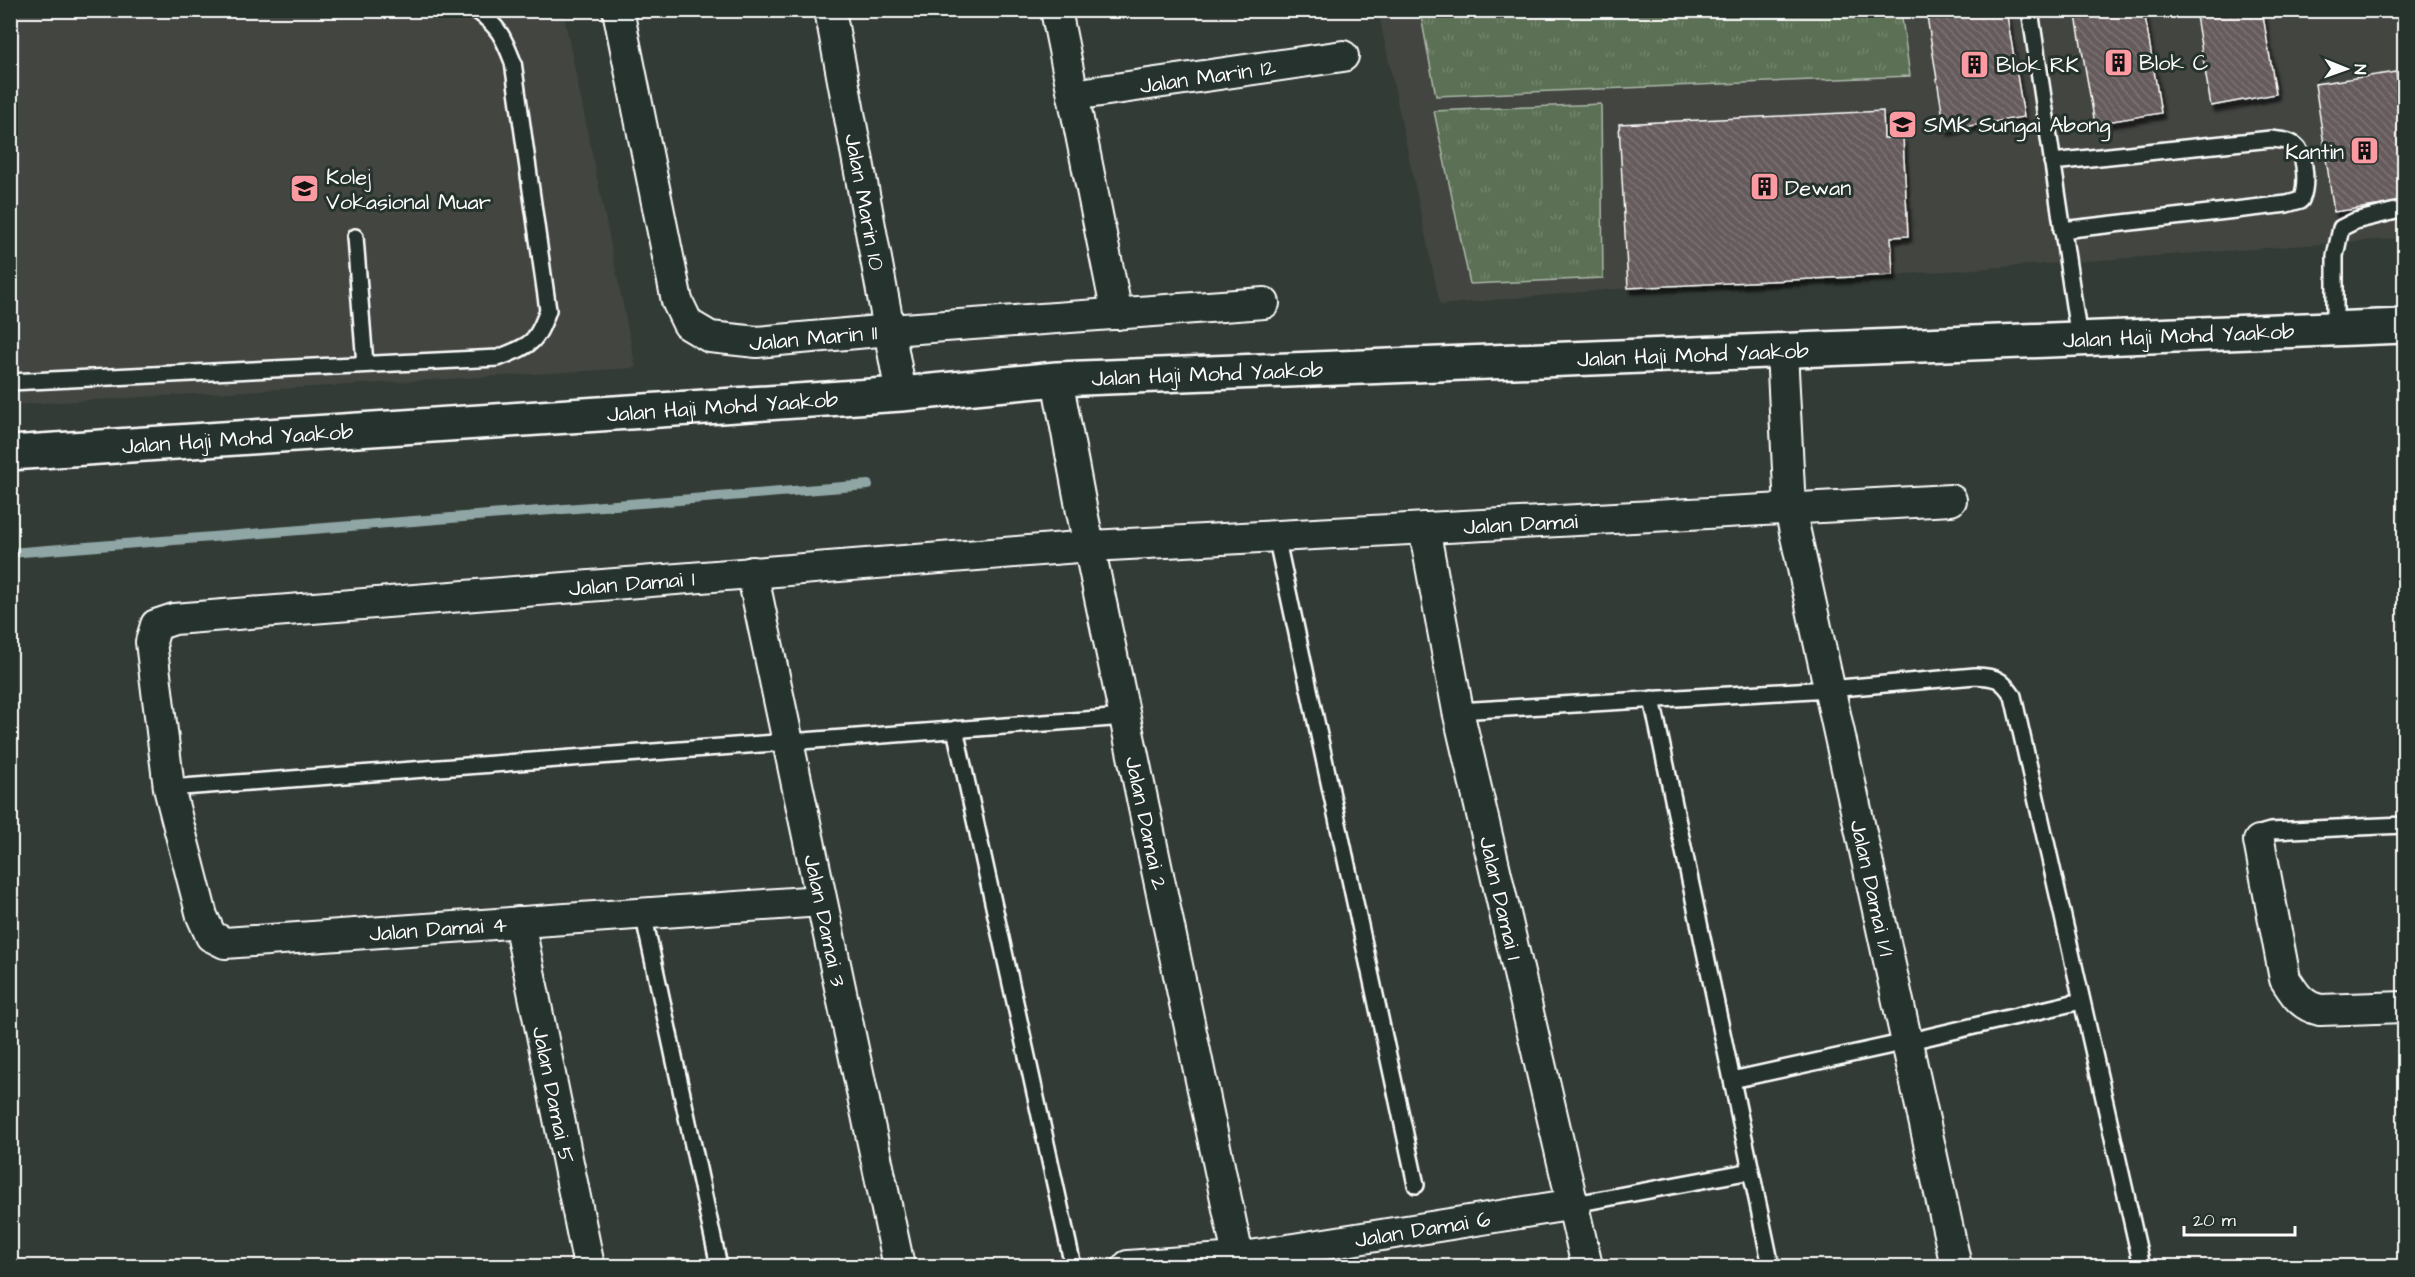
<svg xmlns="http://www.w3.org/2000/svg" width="2415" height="1277" font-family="'Architects Daughter',sans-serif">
<defs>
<pattern id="grass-tufts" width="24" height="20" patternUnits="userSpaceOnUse" patternTransform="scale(1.5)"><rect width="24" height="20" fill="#5b7054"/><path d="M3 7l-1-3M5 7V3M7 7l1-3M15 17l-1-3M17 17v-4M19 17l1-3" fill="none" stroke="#74856e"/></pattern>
<pattern id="building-back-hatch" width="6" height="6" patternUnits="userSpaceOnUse" patternTransform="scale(1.5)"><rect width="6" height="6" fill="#655a5c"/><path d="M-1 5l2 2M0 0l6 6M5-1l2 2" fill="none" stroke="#7c7374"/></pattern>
<filter id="shadow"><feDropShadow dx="3.5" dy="6" stdDeviation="1.5" flood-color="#0009"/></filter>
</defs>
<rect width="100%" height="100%" fill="#333b36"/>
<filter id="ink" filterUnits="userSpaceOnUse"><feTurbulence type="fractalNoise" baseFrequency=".0167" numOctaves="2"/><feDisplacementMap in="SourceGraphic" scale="12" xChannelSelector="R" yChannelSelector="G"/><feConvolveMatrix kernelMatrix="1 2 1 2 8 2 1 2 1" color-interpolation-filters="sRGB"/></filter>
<g filter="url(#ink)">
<path fill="#424441" d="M 11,11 L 563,11 L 636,368 L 11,405 Z
M 1378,11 L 2404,11 L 2404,238 L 1893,275 L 1628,288 L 1440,305 Z"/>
<path fill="url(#grass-tufts)" stroke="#adb8aa" stroke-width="1.5" d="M 1420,11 L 1901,11 L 1910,76 L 1436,96 Z
M 1601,104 L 1603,278 L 1470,284 L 1434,111 Z"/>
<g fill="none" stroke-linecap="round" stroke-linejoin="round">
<path stroke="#8fa6a5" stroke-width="10" d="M 10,553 L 868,485"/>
</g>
<path fill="url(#building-back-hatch)" stroke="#fff" stroke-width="1.5" filter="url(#shadow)" d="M 1926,10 L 2006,10 L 2024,117 L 1945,130 Z
M 2075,10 L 2144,10 L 2161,113 L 2095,124 Z
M 2195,10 L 2262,10 L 2276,94 L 2211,106 Z
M 2396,72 L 2400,100 L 2404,99 L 2404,202 L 2334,212 L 2315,84 Z
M 1883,111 L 1884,138 L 1903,138 L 1908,236 L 1891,237 L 1893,275 L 1628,288 L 1619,124 Z"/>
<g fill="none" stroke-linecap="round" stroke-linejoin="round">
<defs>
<path id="lane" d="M 2030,10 L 2079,339
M 2052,162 L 2271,139 C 2280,140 2291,140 2298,148 C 2306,160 2307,188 2301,200 L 2287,204 L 2062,230
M 355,237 L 365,364
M 2335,329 L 2335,256 L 2341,228 L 2355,221 L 2404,209
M 10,382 L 498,358 C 531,345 536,344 548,310 L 513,62 C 503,36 499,27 476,10
M 1276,536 L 1416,1185
M 1652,699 L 1771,1266
M 1458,711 L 1829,689 L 1975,676 C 1996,677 2001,678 2013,696 L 2142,1266
M 955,729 L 1073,1266
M 169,788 L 1125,717
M 2259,841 L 2263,833 L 2270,831 L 2404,825
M 643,913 L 719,1266
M 1732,1080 L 1906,1042 L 2081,1001
M 1575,1204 L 1751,1171"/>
<g id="street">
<path id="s1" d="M 618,10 L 677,301 L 688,324 L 710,337 L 757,342 L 890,330 L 1264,303"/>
<path id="s2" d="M 830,10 L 901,394"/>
<path d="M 1056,10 L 1117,314"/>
<path id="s3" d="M 1073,95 L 1343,56"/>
<path id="s4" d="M 1782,351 L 1790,509 L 1956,1266"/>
<path id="s5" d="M 1057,379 L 1082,512 L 1240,1266"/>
<path id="s6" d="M 1424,528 L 1458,711 L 1587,1266"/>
<path id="s7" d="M 752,572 L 899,1266"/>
<path d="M 2259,841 L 2285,979 C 2295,994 2301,1006 2320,1010 L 2404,1007"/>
<path id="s8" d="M 821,901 L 225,943 L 211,936 L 202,916 L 169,788 L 151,642 L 156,625 L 174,619 L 1091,546 L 1951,500"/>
<path id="s9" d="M 519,922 L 589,1266"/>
<path id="s10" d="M 1128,1266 L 1238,1258 L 1575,1204"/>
</g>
<g id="secondary">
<path id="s11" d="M 10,453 L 901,394 L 1057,379 L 2404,326"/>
</g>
</defs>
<use href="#lane" stroke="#fff" stroke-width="20"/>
<use href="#street" stroke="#fff" stroke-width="34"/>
<use href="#secondary" stroke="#fff" stroke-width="38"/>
<use href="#lane" stroke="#26332d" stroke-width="15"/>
<use href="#street" stroke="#26332d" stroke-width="30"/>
<use href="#secondary" stroke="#26332d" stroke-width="33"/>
</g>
</g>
<defs>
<symbol id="building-square" viewBox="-11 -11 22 22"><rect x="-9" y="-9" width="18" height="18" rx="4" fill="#ff9aa2" stroke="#26332d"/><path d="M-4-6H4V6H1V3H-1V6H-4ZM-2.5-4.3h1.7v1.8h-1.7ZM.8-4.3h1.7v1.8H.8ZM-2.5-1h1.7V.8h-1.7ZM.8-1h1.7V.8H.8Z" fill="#111"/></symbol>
<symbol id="school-square" viewBox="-11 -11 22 22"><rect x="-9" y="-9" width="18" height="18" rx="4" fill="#ff9aa2" stroke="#26332d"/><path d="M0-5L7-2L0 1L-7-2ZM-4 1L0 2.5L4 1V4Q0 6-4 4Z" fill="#111"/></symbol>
<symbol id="university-square" viewBox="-11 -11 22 22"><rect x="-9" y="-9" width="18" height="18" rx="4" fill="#ff9aa2" stroke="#26332d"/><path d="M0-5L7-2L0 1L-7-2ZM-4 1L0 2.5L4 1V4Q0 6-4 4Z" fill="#111"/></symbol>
</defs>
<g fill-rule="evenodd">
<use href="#building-square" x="2102" y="46" width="33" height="33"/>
<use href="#building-square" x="1958" y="48" width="33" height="33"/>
<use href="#school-square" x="1886" y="108" width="33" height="33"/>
<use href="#building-square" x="2348" y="134" width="33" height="33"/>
<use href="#building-square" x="1748" y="170" width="33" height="33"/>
<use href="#university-square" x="288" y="172" width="33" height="33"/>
</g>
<g text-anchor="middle" stroke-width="6" stroke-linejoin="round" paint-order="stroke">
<g font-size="22" fill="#fff" stroke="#26332d" text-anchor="start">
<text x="2139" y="70">Blok C</text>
<text x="1996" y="72">Blok RK</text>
<text x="1924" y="132">SMK Sungai Abong</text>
<text x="2344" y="159" text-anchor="end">Kantin</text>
<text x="326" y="184">Kolej<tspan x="326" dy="25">Vokasional Muar</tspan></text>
<text x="1785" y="195">Dewan</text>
</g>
<g font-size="22" fill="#fff" stroke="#26332d">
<text dy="8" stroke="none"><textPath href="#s3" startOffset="136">Jalan Marin 12</textPath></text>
<text dy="8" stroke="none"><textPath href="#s2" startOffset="195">Jalan Marin 10</textPath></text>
<text dy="8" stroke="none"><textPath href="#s1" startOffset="452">Jalan Marin 11</textPath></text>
<text dy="8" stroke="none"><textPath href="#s11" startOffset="2172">Jalan Haji Mohd Yaakob</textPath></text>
<text dy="8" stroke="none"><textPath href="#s11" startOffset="1686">Jalan Haji Mohd Yaakob</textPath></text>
<text dy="8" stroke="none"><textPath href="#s11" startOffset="1200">Jalan Haji Mohd Yaakob</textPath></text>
<text dy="8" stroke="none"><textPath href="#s11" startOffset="714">Jalan Haji Mohd Yaakob</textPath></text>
<text dy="8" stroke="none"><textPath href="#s11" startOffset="228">Jalan Haji Mohd Yaakob</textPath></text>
<text dy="8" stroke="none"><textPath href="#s8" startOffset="2301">Jalan Damai</textPath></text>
<text dy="8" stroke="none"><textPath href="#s8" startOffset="1410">Jalan Damai 1</textPath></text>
<text dy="8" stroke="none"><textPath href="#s5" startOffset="453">Jalan Damai 2</textPath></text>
<text dy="8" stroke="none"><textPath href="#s4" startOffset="546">Jalan Damai 1/1</textPath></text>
<text dy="8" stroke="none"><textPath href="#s6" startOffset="378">Jalan Damai 1</textPath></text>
<text dy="8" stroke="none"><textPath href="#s7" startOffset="356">Jalan Damai 3</textPath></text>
<text transform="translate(438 928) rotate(-4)" y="8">Jalan Damai 4</text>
<text dy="8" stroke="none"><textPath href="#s9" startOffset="176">Jalan Damai 5</textPath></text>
<text dy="8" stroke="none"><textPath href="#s10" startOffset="297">Jalan Damai 6</textPath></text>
</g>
</g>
<rect width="2415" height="1277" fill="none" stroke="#26332d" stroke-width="36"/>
<rect x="18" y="18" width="2379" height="1241" fill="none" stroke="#fff" stroke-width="2" filter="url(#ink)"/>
<g transform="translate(2346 69) rotate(91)" stroke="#26332d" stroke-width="4.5" paint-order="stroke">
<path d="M0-4.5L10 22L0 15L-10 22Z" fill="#ffffff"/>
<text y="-9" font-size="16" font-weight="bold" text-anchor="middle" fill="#ffffff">N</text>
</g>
<path d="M2184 1226v9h111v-9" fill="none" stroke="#ffffff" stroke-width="3"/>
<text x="2193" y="1226" font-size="18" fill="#ffffff" stroke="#26332d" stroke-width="4.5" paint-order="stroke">20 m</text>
</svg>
